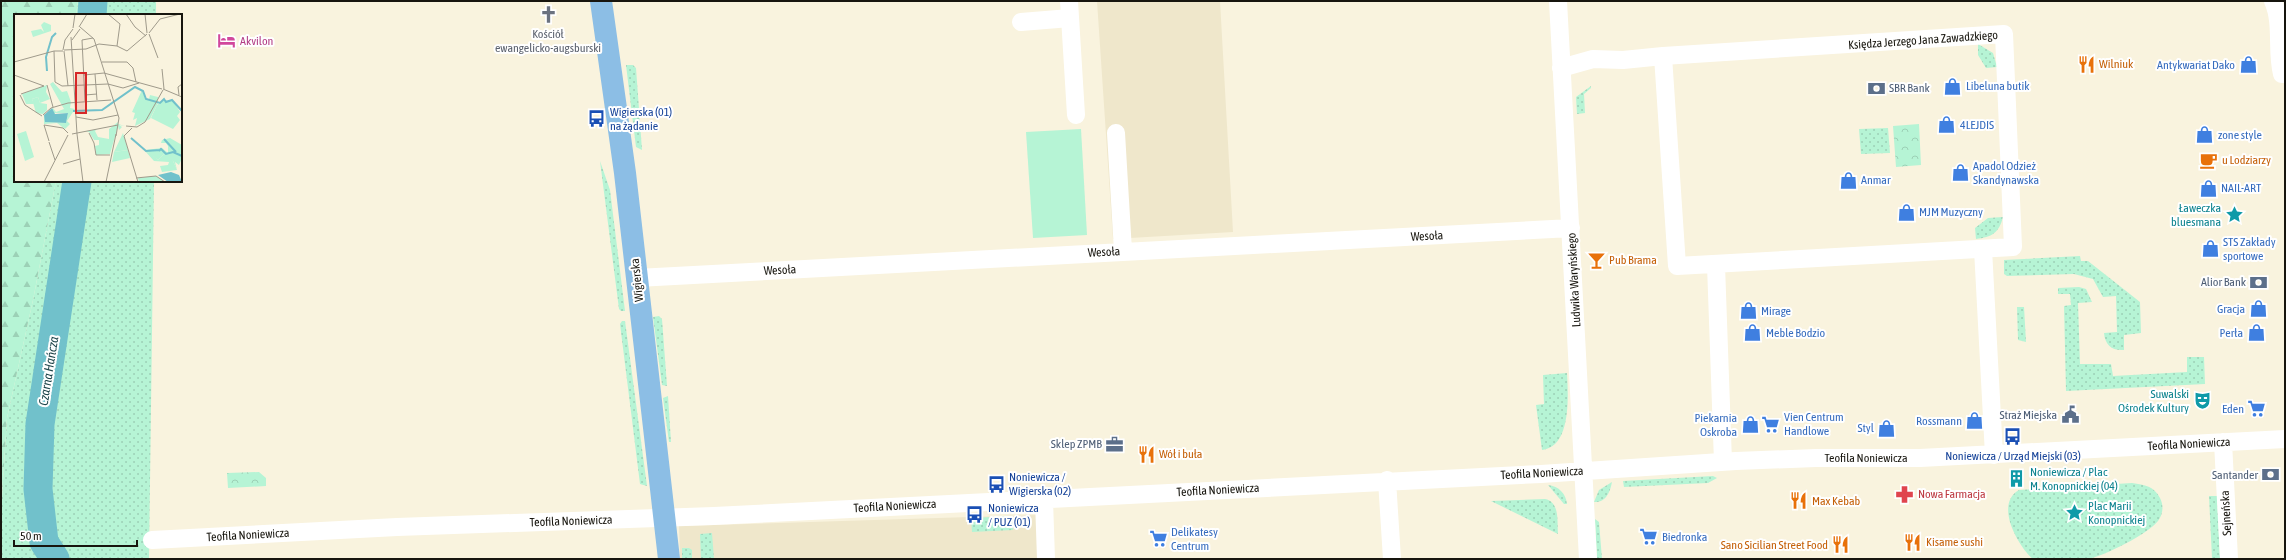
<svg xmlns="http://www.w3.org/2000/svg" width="2286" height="560" font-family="'Asap Condensed',sans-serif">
<defs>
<pattern id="grass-dots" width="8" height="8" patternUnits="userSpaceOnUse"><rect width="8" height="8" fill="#b6f4d5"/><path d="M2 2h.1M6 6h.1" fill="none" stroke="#9cd0b6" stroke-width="1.8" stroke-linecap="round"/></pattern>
<pattern id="forest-firs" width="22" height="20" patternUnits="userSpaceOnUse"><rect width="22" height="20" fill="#b6f4d5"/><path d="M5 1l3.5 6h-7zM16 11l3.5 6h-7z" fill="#9cd0b6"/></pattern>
<pattern id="park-crowns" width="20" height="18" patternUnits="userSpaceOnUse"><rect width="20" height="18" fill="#b6f4d5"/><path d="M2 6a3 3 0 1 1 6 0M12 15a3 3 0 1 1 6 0" fill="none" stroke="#9cd0b6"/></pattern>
</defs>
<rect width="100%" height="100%" fill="#f9f3de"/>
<path fill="#efe7cb" d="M 1097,1 L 1220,1 L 1233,232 L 1113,239 Z
M 1037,515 L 1037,559 L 680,559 L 679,526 Z"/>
<path fill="url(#grass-dots)" d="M 78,1 L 156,1 L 156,15 L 76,15 Z
M 1978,44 L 1993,53 L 1997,67 L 1986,68 L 1978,55 Z
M 626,65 L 633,65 L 636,68 L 642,150 L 636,147 Z
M 1591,86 L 1591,88 L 1584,94 L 1585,113 L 1577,114 L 1576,97 Z
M 1888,128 L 1890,153 L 1861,154 L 1859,129 Z
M 600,161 L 610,190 L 625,311 L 621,311 L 619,309 Z
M 56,181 L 154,181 L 149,559 L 1,559 L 1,512 L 7,418 L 33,300 Z
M 2003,217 C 1999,233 1992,237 1976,239 L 1975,228 L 1988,218 Z
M 2080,256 L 2081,261 L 2088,261 L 2140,302 L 2141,333 L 2124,335 L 2124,350 C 2112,351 2105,345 2104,333 L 2117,332 L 2116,296 L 2103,297 L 2093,279 L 2074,274 L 2007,276 L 2004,274 L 2004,260 Z
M 2079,287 L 2086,289 L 2092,302 L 2078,303 L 2080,364 L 2111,364 L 2113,376 L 2187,372 L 2187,357 L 2204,357 L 2205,384 L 2066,391 L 2064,306 L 2071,305 L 2070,294 L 2058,294 L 2058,288 Z
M 2017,307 L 2024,307 L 2026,342 L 2018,340 Z
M 659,316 L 662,319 L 667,386 L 662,385 L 653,317 Z
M 622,321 L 625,321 L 647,486 L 640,484 L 620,324 Z
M 1567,373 C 1568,394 1572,447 1542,450 L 1536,405 L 1544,404 L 1543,375 Z
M 668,396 L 671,442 L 669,442 L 663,398 Z
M 1713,476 L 1717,478 L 1708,483 L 1624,487 L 1623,481 Z
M 1612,482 C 1610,492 1606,503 1594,502 L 1599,490 Z
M 2132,483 C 2145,485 2154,486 2160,498 C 2164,506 2163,514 2158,521 C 2148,534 2104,556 2088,559 C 2071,560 2050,559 2033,559 C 2018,546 1994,504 2019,490 Z
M 1548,485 C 1559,486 1566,494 1567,504 L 1564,504 Z
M 2209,496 L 2217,496 L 2220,558 L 2212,558 Z
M 1545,499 C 1560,502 1557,521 1558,534 L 1491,501 Z
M 1012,516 L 1013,530 L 972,532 L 971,518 Z
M 1595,519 L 1599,522 L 1602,559 L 1597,559 Z
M 712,533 L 714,559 L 701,559 L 700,534 Z
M 682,548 L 689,548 L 692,550 L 692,559 L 682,559 Z"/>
<path fill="url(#forest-firs)" d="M 1,1 L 78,1 L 76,15 L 15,15 L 15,181 L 56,181 L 33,300 L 7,418 L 1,512 Z"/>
<path fill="url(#park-crowns)" d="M 1919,124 L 1921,165 L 1896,167 L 1893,126 Z
M 259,472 L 266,478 L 266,486 L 228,488 L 227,473 Z"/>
<path fill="#b6f4d5" d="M 1081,129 L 1087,235 L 1033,238 L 1026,132 Z"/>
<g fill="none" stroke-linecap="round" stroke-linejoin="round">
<path stroke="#71c1cb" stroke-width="29" d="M 92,15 L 93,1
M 55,559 L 44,542 L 38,489 L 40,424 L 77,181"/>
<path stroke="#fff" stroke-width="18" d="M 1069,1 L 1076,115
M 1558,1 L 1588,559
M 2273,1 C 2283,23 2276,51 2282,74 L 2285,74
M 1021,22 L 1070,18
M 1561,68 L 1593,59 L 1623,60 L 1663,56 L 2004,34 L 2013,247 L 1677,266 L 1663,56
M 1116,133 L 1123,251
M 1983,249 L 1994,455
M 1716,265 L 1723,462
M 637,278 L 1571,228
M 2223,442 L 2229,559
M 1387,480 L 1392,559
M 1044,500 L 1046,559
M 152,540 L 397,527 L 714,516 L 1541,474 L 1736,461 L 1816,458 L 1920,458 L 2285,439"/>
<path stroke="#8cbee5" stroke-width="22" d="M 601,1 L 625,173 L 669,559"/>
</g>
<defs>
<symbol id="church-bare" viewBox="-9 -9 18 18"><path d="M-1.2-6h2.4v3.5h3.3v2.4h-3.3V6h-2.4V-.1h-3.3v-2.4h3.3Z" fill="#6b7280" stroke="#fff" stroke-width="2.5" paint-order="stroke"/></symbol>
<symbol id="hotel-bare" viewBox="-9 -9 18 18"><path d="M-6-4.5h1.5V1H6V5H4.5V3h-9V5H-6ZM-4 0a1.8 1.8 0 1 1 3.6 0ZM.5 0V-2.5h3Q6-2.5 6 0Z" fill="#d1479c" stroke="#fff" stroke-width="2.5" paint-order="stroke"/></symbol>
<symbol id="restaurant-bare" viewBox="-9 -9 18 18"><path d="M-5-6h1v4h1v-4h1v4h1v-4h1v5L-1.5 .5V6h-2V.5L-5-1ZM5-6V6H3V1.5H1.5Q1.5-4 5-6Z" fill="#e8710a" stroke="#fff" stroke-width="2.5" paint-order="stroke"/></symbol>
<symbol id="shop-bare" viewBox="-9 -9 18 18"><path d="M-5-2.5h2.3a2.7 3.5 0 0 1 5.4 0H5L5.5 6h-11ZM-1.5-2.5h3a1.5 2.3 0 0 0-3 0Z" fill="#3f7fe0" stroke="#fff" stroke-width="2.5" paint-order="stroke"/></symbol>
<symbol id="bank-bare" viewBox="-9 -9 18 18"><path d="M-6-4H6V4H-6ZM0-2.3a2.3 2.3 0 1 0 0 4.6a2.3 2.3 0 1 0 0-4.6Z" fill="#5c6f8a" stroke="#fff" stroke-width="2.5" paint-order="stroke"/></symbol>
<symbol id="bus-bare" viewBox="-9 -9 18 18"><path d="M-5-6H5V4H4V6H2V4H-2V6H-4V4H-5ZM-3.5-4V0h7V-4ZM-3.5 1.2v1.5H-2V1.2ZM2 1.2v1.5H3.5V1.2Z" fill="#1a4fb4" stroke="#fff" stroke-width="2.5" paint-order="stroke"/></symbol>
<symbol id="cafe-bare" viewBox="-9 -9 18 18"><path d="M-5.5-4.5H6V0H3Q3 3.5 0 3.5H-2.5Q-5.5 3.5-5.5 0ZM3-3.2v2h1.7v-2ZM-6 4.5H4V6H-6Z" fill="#e8710a" stroke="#fff" stroke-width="2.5" paint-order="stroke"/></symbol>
<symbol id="sight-bare" viewBox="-9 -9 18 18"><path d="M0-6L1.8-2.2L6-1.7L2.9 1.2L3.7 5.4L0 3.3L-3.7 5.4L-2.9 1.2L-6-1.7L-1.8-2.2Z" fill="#0f9aa8" stroke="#fff" stroke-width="2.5" paint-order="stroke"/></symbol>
<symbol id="bar-bare" viewBox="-9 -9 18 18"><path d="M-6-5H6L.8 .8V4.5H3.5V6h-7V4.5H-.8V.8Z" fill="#e8710a" stroke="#fff" stroke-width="2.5" paint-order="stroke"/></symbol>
<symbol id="theatre-bare" viewBox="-9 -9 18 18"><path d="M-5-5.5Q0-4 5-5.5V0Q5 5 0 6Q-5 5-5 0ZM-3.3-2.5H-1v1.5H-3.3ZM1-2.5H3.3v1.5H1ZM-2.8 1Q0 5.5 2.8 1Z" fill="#0f9aa8" stroke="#fff" stroke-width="2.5" paint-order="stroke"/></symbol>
<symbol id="supermarket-bare" viewBox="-9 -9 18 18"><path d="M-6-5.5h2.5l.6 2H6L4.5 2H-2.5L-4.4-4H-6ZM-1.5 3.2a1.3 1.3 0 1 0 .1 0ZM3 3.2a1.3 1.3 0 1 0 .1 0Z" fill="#3f7fe0" stroke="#fff" stroke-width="2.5" paint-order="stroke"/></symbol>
<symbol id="civic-bare" viewBox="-9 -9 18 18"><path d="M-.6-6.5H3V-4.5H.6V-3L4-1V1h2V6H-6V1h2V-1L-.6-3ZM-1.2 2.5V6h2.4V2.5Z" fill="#5c6f8a" stroke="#fff" stroke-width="2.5" paint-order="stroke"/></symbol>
<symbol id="office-bare" viewBox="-9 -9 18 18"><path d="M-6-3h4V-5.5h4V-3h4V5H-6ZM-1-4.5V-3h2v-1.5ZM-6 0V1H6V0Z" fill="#5c6f8a" stroke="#fff" stroke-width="2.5" paint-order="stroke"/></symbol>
<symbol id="building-bare" viewBox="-9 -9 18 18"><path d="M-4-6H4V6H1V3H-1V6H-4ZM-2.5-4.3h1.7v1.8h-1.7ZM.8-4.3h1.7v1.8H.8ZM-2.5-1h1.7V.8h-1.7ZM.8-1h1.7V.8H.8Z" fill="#0f9aa8" stroke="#fff" stroke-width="2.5" paint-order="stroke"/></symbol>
<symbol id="pharmacy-bare" viewBox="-9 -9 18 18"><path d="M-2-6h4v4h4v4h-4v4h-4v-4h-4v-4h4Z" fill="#e0444e" stroke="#fff" stroke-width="2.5" paint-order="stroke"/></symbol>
</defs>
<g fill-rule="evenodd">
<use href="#church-bare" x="536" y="2" width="25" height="25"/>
<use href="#hotel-bare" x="214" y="28" width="25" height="25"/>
<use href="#restaurant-bare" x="2074" y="52" width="25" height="25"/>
<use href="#shop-bare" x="2236" y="52" width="25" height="25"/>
<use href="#shop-bare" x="1940" y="74" width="25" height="25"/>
<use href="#bank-bare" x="1864" y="76" width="25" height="25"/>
<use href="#bus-bare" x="584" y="106" width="25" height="25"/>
<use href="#shop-bare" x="1934" y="112" width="25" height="25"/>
<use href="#shop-bare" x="2192" y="122" width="25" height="25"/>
<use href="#cafe-bare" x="2196" y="148" width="25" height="25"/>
<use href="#shop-bare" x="1948" y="160" width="25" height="25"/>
<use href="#shop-bare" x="1836" y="168" width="25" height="25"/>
<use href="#shop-bare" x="2196" y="176" width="25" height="25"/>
<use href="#shop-bare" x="1894" y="200" width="25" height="25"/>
<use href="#sight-bare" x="2222" y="202" width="25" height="25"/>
<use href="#shop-bare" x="2198" y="236" width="25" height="25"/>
<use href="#bar-bare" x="1584" y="248" width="25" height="25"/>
<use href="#bank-bare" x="2246" y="270" width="25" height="25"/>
<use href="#shop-bare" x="2246" y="296" width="25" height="25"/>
<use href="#shop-bare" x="1736" y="298" width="25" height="25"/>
<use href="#shop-bare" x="1740" y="320" width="25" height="25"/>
<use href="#shop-bare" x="2244" y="320" width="25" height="25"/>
<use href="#theatre-bare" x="2190" y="388" width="25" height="25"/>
<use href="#supermarket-bare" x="2244" y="396" width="25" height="25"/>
<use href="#civic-bare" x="2058" y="402" width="25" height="25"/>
<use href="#shop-bare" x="1962" y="408" width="25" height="25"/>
<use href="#supermarket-bare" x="1758" y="412" width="25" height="25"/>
<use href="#shop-bare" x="1738" y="412" width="25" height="25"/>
<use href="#shop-bare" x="1874" y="416" width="25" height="25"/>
<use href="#bus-bare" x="2000" y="424" width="25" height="25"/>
<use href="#office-bare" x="1102" y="432" width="25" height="25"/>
<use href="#restaurant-bare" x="1134" y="442" width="25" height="25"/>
<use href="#bank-bare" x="2258" y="462" width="25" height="25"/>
<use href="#building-bare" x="2004" y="466" width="25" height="25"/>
<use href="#bus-bare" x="984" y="472" width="25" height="25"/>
<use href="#pharmacy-bare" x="1892" y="482" width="25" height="25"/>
<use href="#restaurant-bare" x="1786" y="488" width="25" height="25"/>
<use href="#sight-bare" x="2062" y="500" width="25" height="25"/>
<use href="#bus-bare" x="962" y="502" width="25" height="25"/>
<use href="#supermarket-bare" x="1636" y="524" width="25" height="25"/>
<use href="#supermarket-bare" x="1146" y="526" width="25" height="25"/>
<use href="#restaurant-bare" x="1900" y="530" width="25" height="25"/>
<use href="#restaurant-bare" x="1828" y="532" width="25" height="25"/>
</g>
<g text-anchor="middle" stroke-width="4" stroke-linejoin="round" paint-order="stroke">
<g font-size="12" fill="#5b616d" stroke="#fff">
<text x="548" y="38">Kościół<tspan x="548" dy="14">ewangelicko-augsburski</tspan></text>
</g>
<g font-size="12" fill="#17150e" stroke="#fff">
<text transform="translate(1923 40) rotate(-4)" y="4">Księdza Jerzego Jana Zawadzkiego</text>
<text transform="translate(1427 236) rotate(-3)" y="4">Wesoła</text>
<text transform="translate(1104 252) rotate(-3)" y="4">Wesoła</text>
<text transform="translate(780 270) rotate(-3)" y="4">Wesoła</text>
<text transform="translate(637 280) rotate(-96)" y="4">Wigierska</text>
<text transform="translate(1574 280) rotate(-93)" y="4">Ludwika Waryńskiego</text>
<text transform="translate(2189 444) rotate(-3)" y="4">Teofila Noniewicza</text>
<text x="1866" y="462">Teofila Noniewicza</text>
<text transform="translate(1542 473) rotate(-3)" y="4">Teofila Noniewicza</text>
<text transform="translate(1218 490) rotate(-3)" y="4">Teofila Noniewicza</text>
<text transform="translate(895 506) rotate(-3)" y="4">Teofila Noniewicza</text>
<text transform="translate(2226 513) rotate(-93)" y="4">Sejneńska</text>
<text transform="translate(571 521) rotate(-2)" y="4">Teofila Noniewicza</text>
<text transform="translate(248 535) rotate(-3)" y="4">Teofila Noniewicza</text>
</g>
<g font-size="12" fill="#b23c85" stroke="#fff" text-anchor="start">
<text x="240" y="45">Akvilon</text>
</g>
<g font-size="12" fill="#c56008" stroke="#fff" text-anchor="start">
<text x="2099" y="68">Wilniuk</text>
<text x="2222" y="164">u Lodziarzy</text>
<text x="1609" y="264">Pub Brama</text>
<text x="1159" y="458">Wół i buła</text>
<text x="1812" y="505">Max Kebab</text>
<text x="1926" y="546">Kisame sushi</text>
<text x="1828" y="549" text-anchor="end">Sano Sicilian Street Food</text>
</g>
<g font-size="12" fill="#366cbe" stroke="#fff" text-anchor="start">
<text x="2235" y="69" text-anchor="end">Antykwariat Dako</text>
<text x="1966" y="90">Libeluna butik</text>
<text x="1960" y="129">4LEJDIS</text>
<text x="2218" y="139">zone style</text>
<text x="1973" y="170">Apadol Odzież<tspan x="1973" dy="14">Skandynawska</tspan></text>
<text x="1861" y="184">Anmar</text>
<text x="2221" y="192">NAIL-ART</text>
<text x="1919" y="216">MJM Muzyczny</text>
<text x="2223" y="246">STS Zakłady<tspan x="2223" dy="14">sportowe</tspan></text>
<text x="2245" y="313" text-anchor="end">Gracja</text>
<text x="1761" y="315">Mirage</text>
<text x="1766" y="337">Meble Bodzio</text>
<text x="2243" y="337" text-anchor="end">Perła</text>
<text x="2244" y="413" text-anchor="end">Eden</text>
<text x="1784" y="421">Vien Centrum<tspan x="1784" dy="14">Handlowe</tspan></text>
<text x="1737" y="422" text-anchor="end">Piekarnia<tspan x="1737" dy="14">Oskroba</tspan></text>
<text x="1962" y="425" text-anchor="end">Rossmann</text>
<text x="1874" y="432" text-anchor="end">Styl</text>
<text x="1171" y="536">Delikatesy<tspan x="1171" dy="14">Centrum</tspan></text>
<text x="1662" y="541">Biedronka</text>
</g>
<g font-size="12" fill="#4e5e75" stroke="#fff" text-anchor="end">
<text x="1889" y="92" text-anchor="start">SBR Bank</text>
<text x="2246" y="286">Alior Bank</text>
<text x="2057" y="419">Straż Miejska</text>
<text x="1102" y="448">Sklep ZPMB</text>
<text x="2258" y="479">Santander</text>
</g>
<g font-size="12" fill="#164399" stroke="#fff" text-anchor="start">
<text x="610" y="116">Wigierska (01)<tspan x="610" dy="14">na żądanie</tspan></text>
<text x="2013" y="460" text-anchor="middle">Noniewicza / Urząd Miejski (03)</text>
<text x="1009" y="481">Noniewicza /<tspan x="1009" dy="14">Wigierska (02)</tspan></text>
<text x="988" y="512">Noniewicza<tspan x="988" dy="14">/ PUZ (01)</tspan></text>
</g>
<g font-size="12" fill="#0d838f" stroke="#fff" text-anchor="end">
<text x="2221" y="212">Ławeczka<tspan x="2221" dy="14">bluesmana</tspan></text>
<text x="2189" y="398">Suwalski<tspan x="2189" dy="14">Ośrodek Kultury</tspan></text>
<text x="2030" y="476" text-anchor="start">Noniewicza / Plac<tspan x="2030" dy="14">M. Konopnickiej (04)</tspan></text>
<text x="2088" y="510" text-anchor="start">Plac Marii<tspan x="2088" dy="14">Konopnickiej</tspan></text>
</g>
<g font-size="12" fill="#be3a42" stroke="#fff" text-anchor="start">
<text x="1918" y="498">Nowa Farmacja</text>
</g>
<g font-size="13" font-style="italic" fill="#1f454a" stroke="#fff">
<text transform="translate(48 371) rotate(-81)" y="5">Czarna Hańcza</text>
</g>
</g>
<g transform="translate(14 14)">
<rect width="168" height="168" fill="#f9f3de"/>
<path d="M 30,8 L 37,11 L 37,17 L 19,23 L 17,17 L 27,15 L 30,18 L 27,11 ZM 128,76 L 131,84 L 135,85 L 136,81 L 144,83 L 144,89 L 136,105 L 121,112 L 123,104 L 119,106 L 121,99 L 118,98 ZM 104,108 L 104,110 L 111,112 L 105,111 L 108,113 L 105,116 L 104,112 L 96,140 L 82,141 L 81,132 L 85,131 L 85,126 L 80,126 L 75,118 L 71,118 L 83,115 L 81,117 L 84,123 L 95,125 L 95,115 ZM 109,119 L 114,136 L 100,138 ZM 131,137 L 136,139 L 144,146 L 150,140 L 159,147 L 163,156 L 148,158 L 146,152 L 154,151 L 155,148 L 140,147 ZM 142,162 L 151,168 L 125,168 L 124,164 Z" fill="#b6f4d5"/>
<path d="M 114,136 L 116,144 L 98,148 L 100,138 Z" fill="#b6f4d5"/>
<path d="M 156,124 L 168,131 L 168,144 L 165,151 L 161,148 L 163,156 L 159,147 L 153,146 L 150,140 L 144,146 L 131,136 L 148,134 L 154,139 L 154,132 L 152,129 L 147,129 L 148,126 Z" fill="#b6f4d5"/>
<path d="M 33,71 L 32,78 L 36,85 L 26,89 L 24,83 L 18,85 L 20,90 L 12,90 L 8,80 Z" fill="#b6f4d5"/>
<path d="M 39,68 L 48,78 L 53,77 L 57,88 L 56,94 L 61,95 L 53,107 L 56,110 L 51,115 L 43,109 L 30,110 L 30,102 L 39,94 L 42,98 L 50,95 L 36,70 ZM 39,96 L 40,99 L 54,99 L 52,109 L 31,108 Z" fill="#b6f4d5" fill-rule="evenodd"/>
<path d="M 150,86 L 159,87 L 166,98 L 163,102 L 166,106 L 159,115 L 137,104 L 143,91 ZM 12,117 L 20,143 L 11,147 L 3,120 Z" fill="#b6f4d5"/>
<path d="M 24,83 L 26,89 L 33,90 L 33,96 L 29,100 L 22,99 L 18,85 Z" fill="#b6f4d5"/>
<path d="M 38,94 L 41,100 L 54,99 L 52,109 L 31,108 L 30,101 ZM 157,158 L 165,161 L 168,168 L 154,168 L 144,161 Z" fill="#71c1cb"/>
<path fill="none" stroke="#71c1cb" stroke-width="2" d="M 33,57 L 32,43 L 38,23 L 42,19M 59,97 L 88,96 L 121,73 L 129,77 L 132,85 L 146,89 L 150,85 L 152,88 L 158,86 L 168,97M 117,124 L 132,137 L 146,136M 150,125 L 162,138M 145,137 L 147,135 L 152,140 L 159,138 L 168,142"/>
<path fill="none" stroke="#9f9a8b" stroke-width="1" d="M 94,0 L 106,10 L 103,32M 112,0 L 121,13 L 132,22M 131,0 L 133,19M 65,13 L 73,0M 66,13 L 80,25 L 105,104 L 102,122M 59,14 L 61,0M 135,19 L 146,5 L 166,0M 135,20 L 144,44M 57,23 L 63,120 L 69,168M 58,26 L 66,15M 49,36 L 51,26 L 59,15M 50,36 L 72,35 L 85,30 L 103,32 L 113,37 L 133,20M 40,37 L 41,68M 50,37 L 54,72M 0,48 L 40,37 L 49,37M 88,48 L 113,48 L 119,54 L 122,68M 148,55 L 150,75M 81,60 L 83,86M 0,61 L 30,72M 70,61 L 90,59 L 148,75M 41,68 L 48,72 L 94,70 L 109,74 L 125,69M 33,71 L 39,93M 149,75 L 168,83M 7,80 L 30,72M 6,81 L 11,91 L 28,102M 71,81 L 83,80M 165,81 L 164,73 L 168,70M 71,87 L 68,26 L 79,24M 29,101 L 37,94 L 54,89 L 97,86M 62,103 L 79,106 L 104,101M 30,111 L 49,114 L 54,119M 30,111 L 35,127M 112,112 L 123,113 L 131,108 L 149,76M 118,114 L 110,122 L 124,168M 75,119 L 80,129 L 82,141 L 96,141M 58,120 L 104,111M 35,128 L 41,146M 49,150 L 66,145M 122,164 L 142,162 L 151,168M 30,168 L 54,121M 92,168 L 102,120"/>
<path fill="#d62828" fill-opacity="0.15" stroke="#d62828" stroke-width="2" d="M 62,59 L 72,59 L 72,99 L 62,99 Z"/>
<rect width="168" height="168" fill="none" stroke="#17150e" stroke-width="2"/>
</g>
<rect width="2286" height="560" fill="none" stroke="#17150e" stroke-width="4"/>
<path d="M14 540v6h123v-6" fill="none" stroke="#17150e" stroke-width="2"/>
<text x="20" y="540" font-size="12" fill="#17150e" stroke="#ffffff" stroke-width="3" paint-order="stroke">50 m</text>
</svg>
